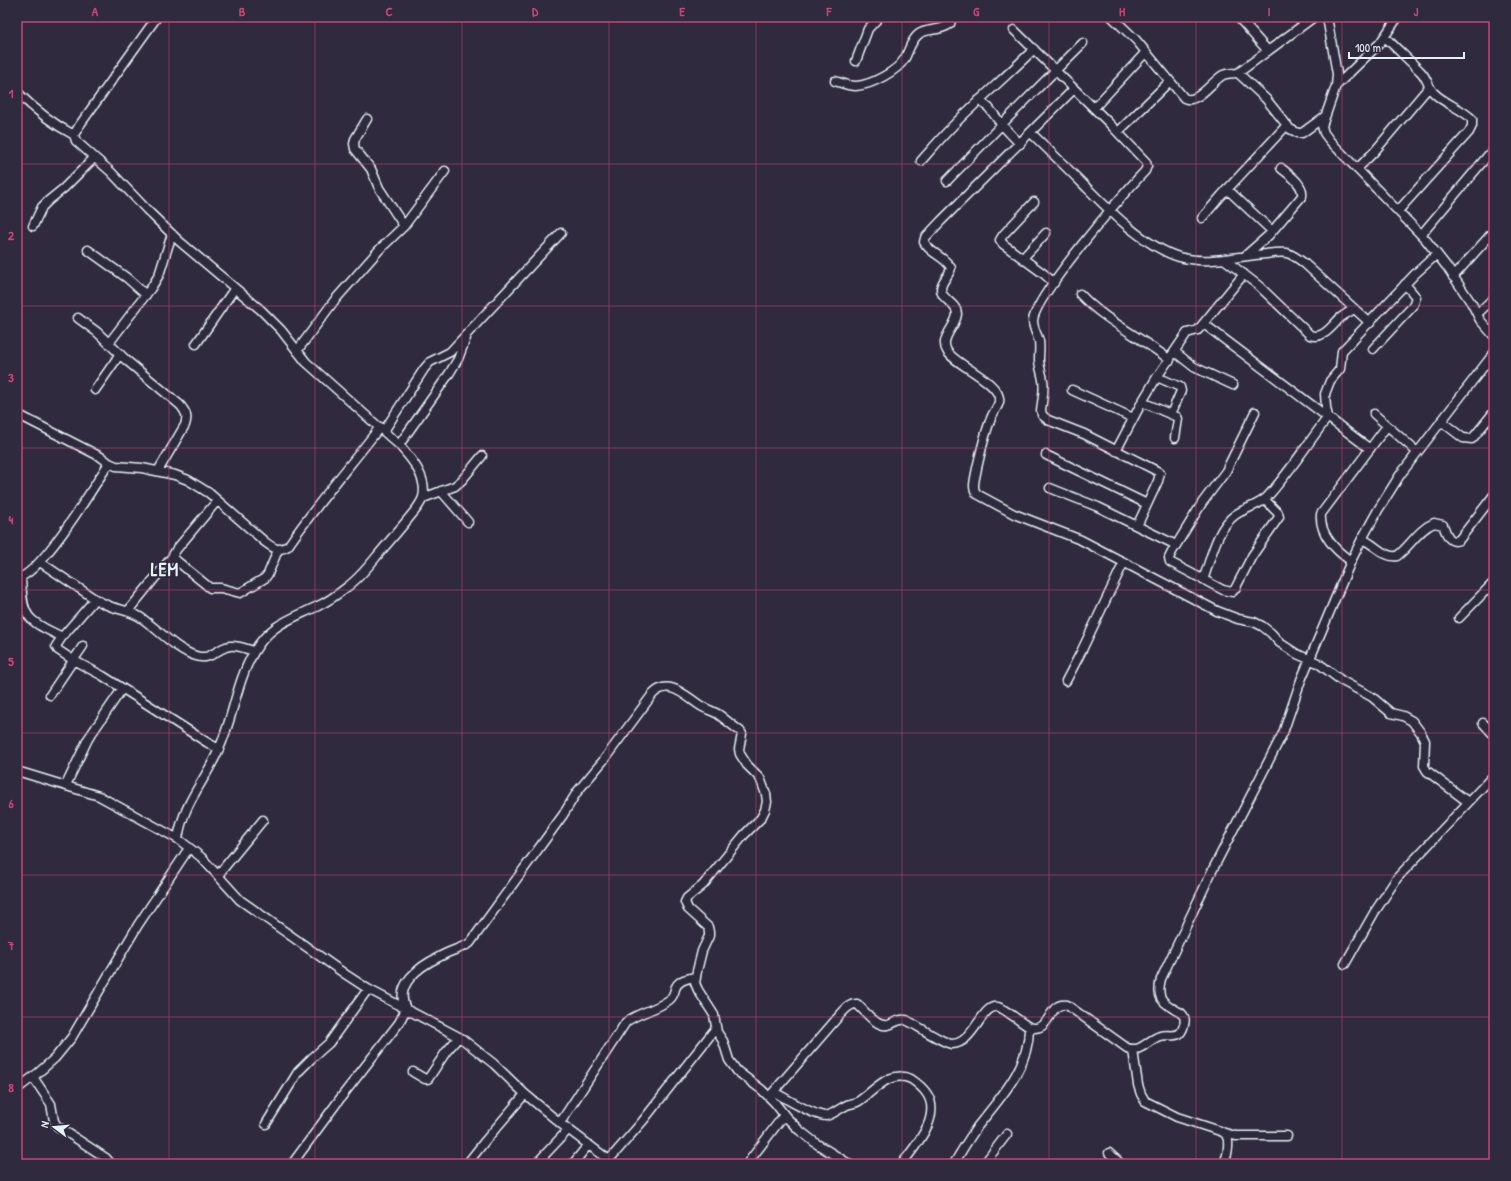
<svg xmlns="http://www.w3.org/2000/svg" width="1511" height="1181" font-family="'Patrick Hand',sans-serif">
<rect width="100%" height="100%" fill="#2f2a3d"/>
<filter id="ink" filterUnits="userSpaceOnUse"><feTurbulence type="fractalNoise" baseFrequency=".025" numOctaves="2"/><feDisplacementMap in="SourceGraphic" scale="8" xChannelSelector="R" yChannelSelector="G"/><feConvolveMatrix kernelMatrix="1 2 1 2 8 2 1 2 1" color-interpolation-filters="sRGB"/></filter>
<g filter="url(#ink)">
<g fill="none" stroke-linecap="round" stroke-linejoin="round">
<defs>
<path id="minor" d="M 157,17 L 79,126 L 74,135 L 76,141 L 111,172 L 147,210 L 179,241 L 261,310 L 281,330 L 306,362 L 399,445 C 411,458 428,478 423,497 C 422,501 419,505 417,508 C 406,522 394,536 382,550 C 371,563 361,577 347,587 C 337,595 327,602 316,607 C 291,619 269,625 254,652 C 236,682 233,720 218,751 C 204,783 183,803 178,839
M 1112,17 L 1136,40 L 1184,98 C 1197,105 1212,81 1223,75 C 1228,73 1233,73 1238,73 L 1266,99 L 1290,129 L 1298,133 L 1302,133 L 1324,117
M 1238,17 L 1268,51
M 1327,17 L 1337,74 L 1336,86 L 1322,126 L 1324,133 L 1330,141 L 1426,240 L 1447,267 L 1472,304 L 1480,320 L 1494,336
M 1014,30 L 1108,122 L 1146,162 L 1147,166 L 1145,171 C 1124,193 1034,297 1033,321 C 1033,328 1037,334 1039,341 C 1040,348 1039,353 1039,359 C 1039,367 1042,373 1043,380 C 1045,390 1042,401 1041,410 L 1042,415 L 1048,420 L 1084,434 L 1157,471 L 1160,473 L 1158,481 L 1137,526
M 1385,37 C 1397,49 1409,60 1421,72 C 1427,78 1428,87 1434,93 C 1445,104 1461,108 1472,119 L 1472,126 L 1469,132 L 1398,211
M 856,61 L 868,29 L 879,17
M 1238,73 L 1314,17
M 835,81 C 841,83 848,86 856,86 C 871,85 898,71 905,58 C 909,50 911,40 919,34 C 927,28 939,32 950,24 L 952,17
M 1336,86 L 1380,43 L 1398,17
M 1074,89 L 941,221 L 925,238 L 924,242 C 930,254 945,256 951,268 C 950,275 941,281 941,289 C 941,300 957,303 957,314 C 956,327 939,338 947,351 C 955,365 1003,383 999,402 C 998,407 994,411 992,416 C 985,432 981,451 977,468 C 976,474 974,481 974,486 C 974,490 975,492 977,494 L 1014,514 L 1081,540 L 1217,611 L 1238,619 L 1254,622 L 1262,626 L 1271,633 L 1280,643 L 1297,654 L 1318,663 L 1342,681 L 1372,697 L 1391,713 L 1403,716 L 1412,721 L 1421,733 L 1425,741 L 1424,766 L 1427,771 L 1468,802
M 17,92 C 34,109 53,124 74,135
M 979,100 L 989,108 L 1002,125 L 1020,144
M 1094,108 L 1146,52
M 367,119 L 355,139 L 354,144 L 355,149 L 371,169 L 379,188 L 404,226
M 1118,132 L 1170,81
M 1031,133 C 1049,150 1067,168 1085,186 C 1110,211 1144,246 1179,257 C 1208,265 1236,256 1266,254 C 1273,253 1281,252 1287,253 C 1294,255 1300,260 1305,264 L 1370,323
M 921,161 C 937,143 952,125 970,109 C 991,89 1013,70 1034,49
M 1357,169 L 1374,152 L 1429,87
M 947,181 L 1012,114 L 1083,43
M 1227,189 L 1272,231
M 1034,202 L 1003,235 L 1000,240 L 1003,244 L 1044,274 L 1054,283
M 1202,218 L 1221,196 L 1287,125
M 33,226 L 42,207 L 48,201 L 64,188 L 94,158
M 1421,235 L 1490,153
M 88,250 L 127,278 L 146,295
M 1245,256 L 1269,235 L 1302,196 C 1304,184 1289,175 1281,168
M 1023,258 L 1046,233
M 1224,259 L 1259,286 L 1310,335 C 1323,340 1332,326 1340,318 C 1345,314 1349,312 1354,309
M 1453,277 L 1494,231
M 1080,294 C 1105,321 1141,337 1170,360
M 1477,314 L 1494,298
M 78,318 L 97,332 L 126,360 L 180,405 C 186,412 188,416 185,425 L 158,471
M 1204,324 L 1370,449
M 109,343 L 151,288 L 159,275 L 172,234
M 196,344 L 235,288
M 1373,349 L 1413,306 L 1416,297 L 1405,284
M 297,351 L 334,301 L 379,250 L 404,226 L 445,171
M 1175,352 L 1194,367 L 1233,385
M 1157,377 L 1180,387 L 1181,391 L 1171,414
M 95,390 L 120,354
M 1072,390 L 1133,418
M 1142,402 L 1177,417 L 1178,419 L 1175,438
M 1255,412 L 1226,471 L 1202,503 L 1172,552 L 1169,558 L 1170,562 L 1223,590 L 1232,592 L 1235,589 L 1252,556 L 1279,517 L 1278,513 L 1265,500
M 17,414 L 101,457 L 109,463
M 1374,414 L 1417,452
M 1441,421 L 1463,438 L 1472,439 L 1494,412
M 384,431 L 424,369 L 430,362 L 450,352 L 561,233
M 399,445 L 449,374 L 458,359 L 466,338
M 1116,451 L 1142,402 L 1157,377 L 1187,333 L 1198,330 L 1244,274
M 1046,455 L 1147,504
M 1050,488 L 1098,507 L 1176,545
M 441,491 L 468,522
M 423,498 L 455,486 L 462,480 L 482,456
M 1362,539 C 1375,544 1384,558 1397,556 C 1410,546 1419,529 1434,523 L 1443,525 C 1446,533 1449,544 1459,540 L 1494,495
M 172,557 L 210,588 L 221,588 L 240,593 L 265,578 L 268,574 L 278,550
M 1351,561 C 1336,551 1319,534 1321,514 L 1387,426
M 40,562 L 95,599
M 17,578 C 40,576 95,485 109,463 L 116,466 L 142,468 L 175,475 L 188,480 L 209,493 L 265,542 C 273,548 278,552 288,546 C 316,505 349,467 380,427
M 21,578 C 22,589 21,605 28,615 C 34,625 51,631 62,637
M 1203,580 C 1211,559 1216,529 1235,515 C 1246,507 1260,506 1269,495 C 1291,470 1308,443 1328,417 L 1326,407 L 1325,394 L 1330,381 L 1340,369 L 1342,351 L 1415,274 L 1437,254
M 128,611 L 172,557 L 176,550 L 217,501
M 1459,618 L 1494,582
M 1066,681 L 1081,652 L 1124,562
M 50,695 L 83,646
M 1483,723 L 1494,735
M 219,749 L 208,743 L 103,676 L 73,660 L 58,650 L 56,646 L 62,637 L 95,599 C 100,602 106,605 112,607 C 122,610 131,611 140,617 C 158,629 176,650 196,656 C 212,661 216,648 230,646 C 238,645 246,649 254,651
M 17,771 L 99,796 L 178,839 L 201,857 L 240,900 L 250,907 L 345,974 L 368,989 L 461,1038 L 494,1064 L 525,1094 L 560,1123 L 614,1164
M 66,785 L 88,739 L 122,689
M 218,875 L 263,820
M 1345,964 L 1374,913 L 1397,878 L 1494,775
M 1133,1050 L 1138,1085 L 1141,1094 L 1145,1101 L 1177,1117 L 1220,1131 C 1223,1132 1225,1133 1226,1135 C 1230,1140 1228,1160 1222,1164
M 413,1072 L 425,1079 L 428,1079 L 446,1052 L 459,1037
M 33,1077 L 51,1104 L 54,1121 L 57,1126 L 106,1158 L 111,1164
M 17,1089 L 38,1073 L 55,1058 L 72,1037 L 138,925 L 189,848
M 774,1092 C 785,1098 814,1116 826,1116 C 832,1115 839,1109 845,1106 C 849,1103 855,1104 859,1101 C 875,1090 890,1069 911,1079 C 917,1083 923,1088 927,1094 C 942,1117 915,1146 902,1164
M 769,1097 L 839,1016 C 844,1011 849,1003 857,1004 C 865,1011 877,1028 888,1025 C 895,1023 899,1018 906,1020 C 917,1025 942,1043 952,1044 C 974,1044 982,1003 998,1007 C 1007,1010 1020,1022 1029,1027 C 1052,1034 1047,1001 1067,1005 L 1127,1048 C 1142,1053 1147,1040 1160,1036 C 1166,1034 1173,1037 1179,1034 C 1183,1031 1186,1021 1184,1017 C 1183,1014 1180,1012 1177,1011 C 1162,1002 1156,998 1161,979 L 1212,871 L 1283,733 L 1301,680 L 1351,561 L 1362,539 L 1378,510 L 1400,475 L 1494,353
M 560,1123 L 626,1022 C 639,1012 656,1010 669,1000 C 673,997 674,994 675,989 C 678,980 686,979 695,977
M 266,1124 L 298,1072 L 312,1058 L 329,1043 L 368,989
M 1225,1133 L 1236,1136 L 1287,1136
M 1109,1153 L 1121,1164
M 609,1160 L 642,1122 L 716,1028
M 292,1164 L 342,1096 L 399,1023 L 406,1009 C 393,985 420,966 439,957 C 449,951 460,949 470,943 L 563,815 L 577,792 L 603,761 L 652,695 C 669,677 685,696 701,706 C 706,709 712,711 718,714 C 726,720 733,726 740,731 L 742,734 L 739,749 L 740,754 L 747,765 L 760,778 L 766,794 L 767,802 L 765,810 L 761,818 L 744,835 L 703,885 L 687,898 L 685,902 L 688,909 L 708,927 L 709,932 L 709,936 L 702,951 L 697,971 L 695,983 L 698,990 L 714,1015 L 717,1032 L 723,1041 L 729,1060 L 737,1071 L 762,1090 L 775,1103 L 786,1117 L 799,1130 L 817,1144 L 849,1164
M 467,1164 L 485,1141 L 525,1094
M 536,1164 L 568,1130
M 573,1164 L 588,1145
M 747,1164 L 784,1115
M 954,1164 C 961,1151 969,1139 977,1127 C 1000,1098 1030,1067 1029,1027
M 984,1164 L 1007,1134"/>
</defs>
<use href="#minor" stroke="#e8f1f8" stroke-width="11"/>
<use href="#minor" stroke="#2f2a3d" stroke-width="8"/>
</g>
</g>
<path fill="none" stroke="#ca437a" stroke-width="1" stroke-opacity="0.55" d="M 169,17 L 169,1164M 315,17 L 315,1164M 462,17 L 462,1164M 609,17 L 609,1164M 756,17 L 756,1164M 902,17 L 902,1164M 1049,17 L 1049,1164M 1196,17 L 1196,1164M 1342,17 L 1342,1164M 17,164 L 1494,164M 17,306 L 1494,306M 17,448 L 1494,448M 17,590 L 1494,590M 17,733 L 1494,733M 17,875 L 1494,875M 17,1017 L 1494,1017"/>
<g text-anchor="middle" stroke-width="3.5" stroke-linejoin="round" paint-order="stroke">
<g font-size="18" font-weight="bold" letter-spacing="1" fill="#e8f1f8" stroke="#2f2a3d">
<text x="165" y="576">LEM</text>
</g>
</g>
<rect width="1511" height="1181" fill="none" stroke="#2f2a3d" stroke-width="44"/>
<g transform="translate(54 1127) rotate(286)" stroke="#2f2a3d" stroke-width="3" paint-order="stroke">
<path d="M0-3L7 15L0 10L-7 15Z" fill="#e8f1f8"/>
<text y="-6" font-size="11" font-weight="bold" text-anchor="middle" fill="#e8f1f8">N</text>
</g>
<path d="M1349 52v6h115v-6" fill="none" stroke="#e8f1f8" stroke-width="2"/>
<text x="1355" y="52" font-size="12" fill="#e8f1f8" stroke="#2f2a3d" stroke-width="3" paint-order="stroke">100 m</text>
<rect x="22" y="22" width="1467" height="1137" fill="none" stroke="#ca437a" stroke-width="1.5"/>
<g font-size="13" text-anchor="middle" font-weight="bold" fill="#ca437a">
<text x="95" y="16">A</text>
<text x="242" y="16">B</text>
<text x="389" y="16">C</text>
<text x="535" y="16">D</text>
<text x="682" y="16">E</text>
<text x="829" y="16">F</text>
<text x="976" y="16">G</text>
<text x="1122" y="16">H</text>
<text x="1269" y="16">I</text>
<text x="1416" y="16">J</text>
<text x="11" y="98">1</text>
<text x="11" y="240">2</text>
<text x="11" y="382">3</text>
<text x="11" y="524">4</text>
<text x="11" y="666">5</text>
<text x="11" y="808">6</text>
<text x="11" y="950">7</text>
<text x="11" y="1092">8</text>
</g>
</svg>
